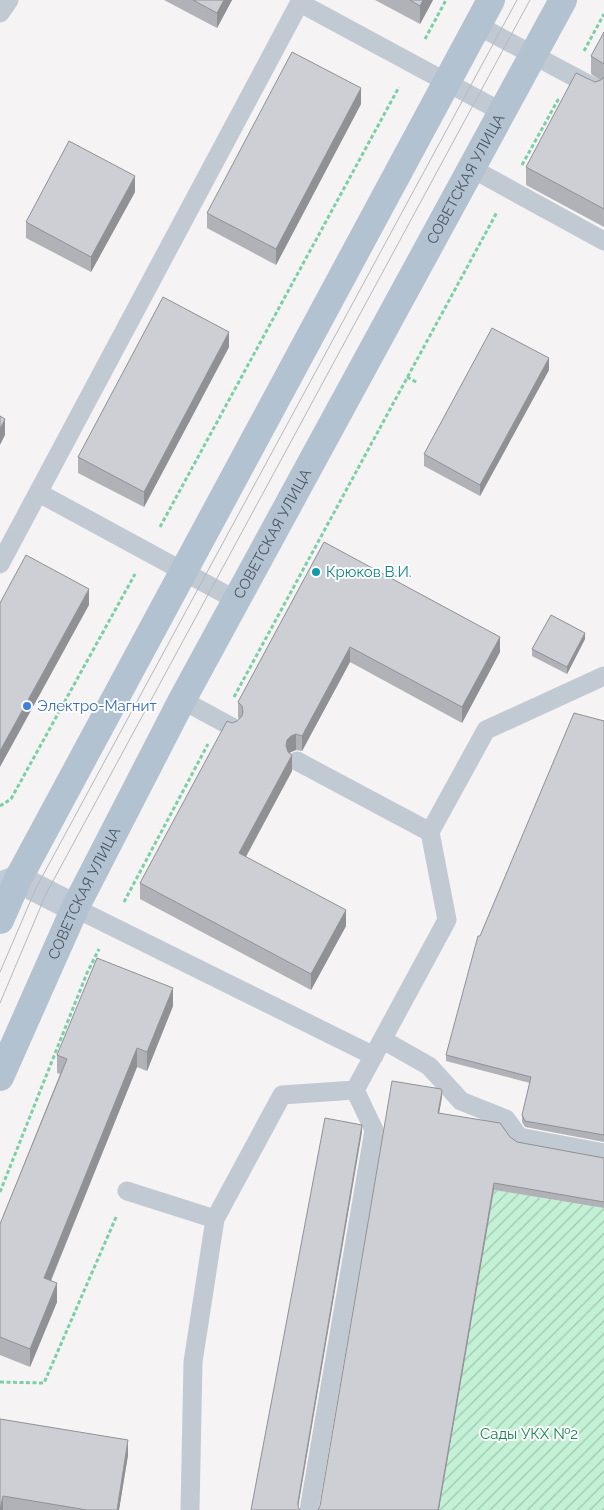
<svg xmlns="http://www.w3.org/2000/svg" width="604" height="1510" font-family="Raleway,sans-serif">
<defs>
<pattern id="garden-furrows" width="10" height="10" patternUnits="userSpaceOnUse" patternTransform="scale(1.25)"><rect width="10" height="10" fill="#c3f1d5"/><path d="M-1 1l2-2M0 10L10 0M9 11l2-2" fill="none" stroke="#a0c6b0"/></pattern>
</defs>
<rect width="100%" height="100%" fill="#f5f3f3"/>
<path fill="url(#garden-furrows)" d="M 494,1190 L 604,1208 L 604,1510 L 439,1510 Z"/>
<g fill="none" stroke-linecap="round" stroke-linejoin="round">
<path stroke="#7ad0a6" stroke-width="3" stroke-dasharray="4 2.5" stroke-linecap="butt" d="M 425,39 L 446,0
M 584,51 L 604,14
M 522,165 L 559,98
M 407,377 L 418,383
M 160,527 L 399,87
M 234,697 L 497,212
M 0,806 L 11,799 L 135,574
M 124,902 L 208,744
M 0,1192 L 87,973 L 99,949
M 0,1382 L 44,1383 L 117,1215"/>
<path stroke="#c1cad2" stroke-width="19" d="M 300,3 L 502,112
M 0,13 L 9,0
M 477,25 L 595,88
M 471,168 L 604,241
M 39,493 L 236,600
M 0,564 L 301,0
M 182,700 L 232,727
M 297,761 L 430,832
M 75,908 L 374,1056
M 383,1040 L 429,1066 L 461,1101 L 506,1119 L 519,1137 L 604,1153
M 127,1191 L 215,1219 L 282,1095 L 355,1090 L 447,920 L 430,832 L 486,730 L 604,676
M 190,1510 L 193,1362 L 215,1219
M 309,1510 L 374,1130 L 355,1090"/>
<path stroke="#c1cbd6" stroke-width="28" d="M 0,886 L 18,879 L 75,908"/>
<g stroke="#b3c2d1" stroke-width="28">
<path d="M 0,920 L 18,879 L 491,0"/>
<path id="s1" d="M 0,1077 L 75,908 L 182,700 L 563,0"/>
</g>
<path stroke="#b5b8bd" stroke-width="1" d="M 0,972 L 36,888 L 517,0
M 0,1003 L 46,894 L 530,0"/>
</g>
<path fill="#b0b2b7" d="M 164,0 L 232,0 L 217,28 Z
M 375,0 L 433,0 L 420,24 Z
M 604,32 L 604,227 L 526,185 L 526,167 L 600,80 L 591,74 L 591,56 Z
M 361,104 L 276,265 L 207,228 L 207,213 Z
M 135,192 L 91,272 L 26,238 L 26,222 Z
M 229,347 L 144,507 L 78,473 L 78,457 Z
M 549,370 L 480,496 L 424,466 L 424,454 Z
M 324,542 L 500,652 L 462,723 L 350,662 L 302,751 L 296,750 L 291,752 L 289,753 L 292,771 L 246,857 L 346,926 L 311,990 L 140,899 L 140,883 L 232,723 L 237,721 L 239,719 L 238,717 L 238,702 Z
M 585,639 L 567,674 L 532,656 L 532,649 Z
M 604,721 L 604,1142 L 525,1127 L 522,1122 L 522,1115 L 530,1083 L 446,1061 L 446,1055 L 480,936 Z
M 173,1006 L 147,1071 L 137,1067 L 51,1281 L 57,1302 L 30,1367 L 0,1355 L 0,1224 L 60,1074 L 57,1073 L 57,1055 Z
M 442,1097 L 439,1113 L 510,1137 L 517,1142 L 604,1158 L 604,1208 L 494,1190 L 320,1506 Z
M 0,1419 L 128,1455 L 119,1510 L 0,1510 Z"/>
<path fill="#909195" d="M 224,0 L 232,0 L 217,28 L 217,13 Z
M 423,0 L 433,0 L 420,24 L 420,6 Z
M 361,88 L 361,104 L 276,265 L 276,249 Z
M 135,176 L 135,192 L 91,272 L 91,257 Z
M 229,332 L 229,347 L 144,507 L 144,492 Z
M 549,358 L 549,370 L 480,496 L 480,485 Z
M 5,419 L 5,435 L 0,445 L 0,429 Z
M 89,589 L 89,605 L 0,767 L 0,751 Z
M 585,633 L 585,639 L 567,674 L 567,667 Z
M 500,637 L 500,652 L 462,723 L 462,707 Z
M 350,647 L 350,662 L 302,751 L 302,736 Z
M 296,734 L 296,750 L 291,752 L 287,755 L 286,746 L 287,740 L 291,736 Z
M 292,755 L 292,771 L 239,869 L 239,853 Z
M 346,910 L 346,926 L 311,990 L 311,974 Z
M 173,988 L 173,1006 L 147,1071 L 147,1052 Z
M 137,1048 L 137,1067 L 44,1297 L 44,1278 Z
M 442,1091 L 442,1097 L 438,1119 L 438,1113 Z
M 362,1125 L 362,1132 L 298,1508 L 298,1502 Z
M 494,1183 L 494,1190 L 439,1510 L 438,1510 Z
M 57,1283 L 57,1302 L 30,1367 L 30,1349 Z
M 128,1440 L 128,1455 L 119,1510 L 117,1510 Z
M 3,1496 L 3,1510 L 0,1510 Z"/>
<path fill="#cdcfd5" stroke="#909195" d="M 193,0 L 224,0 L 217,13 Z
M 410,0 L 423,0 L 420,6 Z
M 604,32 L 604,64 L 591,56 Z
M 292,52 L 361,88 L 276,249 L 207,213 Z
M 576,73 L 595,82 L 601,80 L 604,77 L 604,209 L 526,167 Z
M 69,141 L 135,176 L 91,257 L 26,222 Z
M 163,297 L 229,332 L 144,492 L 78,457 Z
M 492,328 L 549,358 L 480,485 L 424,454 Z
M 0,416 L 5,419 L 0,429 Z
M 324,542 L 500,637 L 462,707 L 350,647 L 302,736 L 296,734 L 291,736 L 287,740 L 286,746 L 288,752 L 292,755 L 239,853 L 346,910 L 311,974 L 140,883 L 227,721 L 232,723 L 237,721 L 242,716 L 243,712 L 242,706 L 238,702 Z
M 26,555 L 89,589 L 0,751 L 0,603 Z
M 551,615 L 585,633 L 567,667 L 532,649 Z
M 574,713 L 604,721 L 604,1135 L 525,1121 L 522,1115 L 531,1077 L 446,1055 L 478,936 L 480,936 Z
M 97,958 L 173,988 L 147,1052 L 137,1048 L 44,1278 L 57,1283 L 30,1349 L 0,1337 L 0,1224 L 67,1059 L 57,1055 Z
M 392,1081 L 441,1089 L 442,1091 L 438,1113 L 500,1123 L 510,1137 L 517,1142 L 604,1158 L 604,1202 L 494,1183 L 438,1510 L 318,1510 L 320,1506 Z
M 325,1118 L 362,1125 L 298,1502 L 298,1507 L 300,1510 L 251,1510 Z
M 0,1419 L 128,1440 L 117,1510 L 87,1510 L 3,1496 L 0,1510 Z"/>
<circle fill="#0f9aa8" stroke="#fff" stroke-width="2" cx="316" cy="572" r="5"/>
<circle fill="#3f7fe0" stroke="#fff" stroke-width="2" cx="27" cy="706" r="5"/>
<g text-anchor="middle" stroke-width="4" stroke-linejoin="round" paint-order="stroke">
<g font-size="15" fill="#4a5661" stroke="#fff">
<text dy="5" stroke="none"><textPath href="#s1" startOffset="1012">СОВЕТСКАЯ УЛИЦА</textPath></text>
<text dy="5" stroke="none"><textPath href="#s1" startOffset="608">СОВЕТСКАЯ УЛИЦА</textPath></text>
<text dy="5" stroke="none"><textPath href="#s1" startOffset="202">СОВЕТСКАЯ УЛИЦА</textPath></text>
</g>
<g font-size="15" fill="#0d838f" stroke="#fff" text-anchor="start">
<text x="326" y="577">Крюков В.И.</text>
</g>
<g font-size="15" fill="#366cbe" stroke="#fff" text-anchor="start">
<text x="37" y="711">Электро-Магнит</text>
</g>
<g font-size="15" fill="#17864f" stroke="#fff">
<text x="529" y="1439">Сады УКХ №2</text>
</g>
</g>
</svg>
